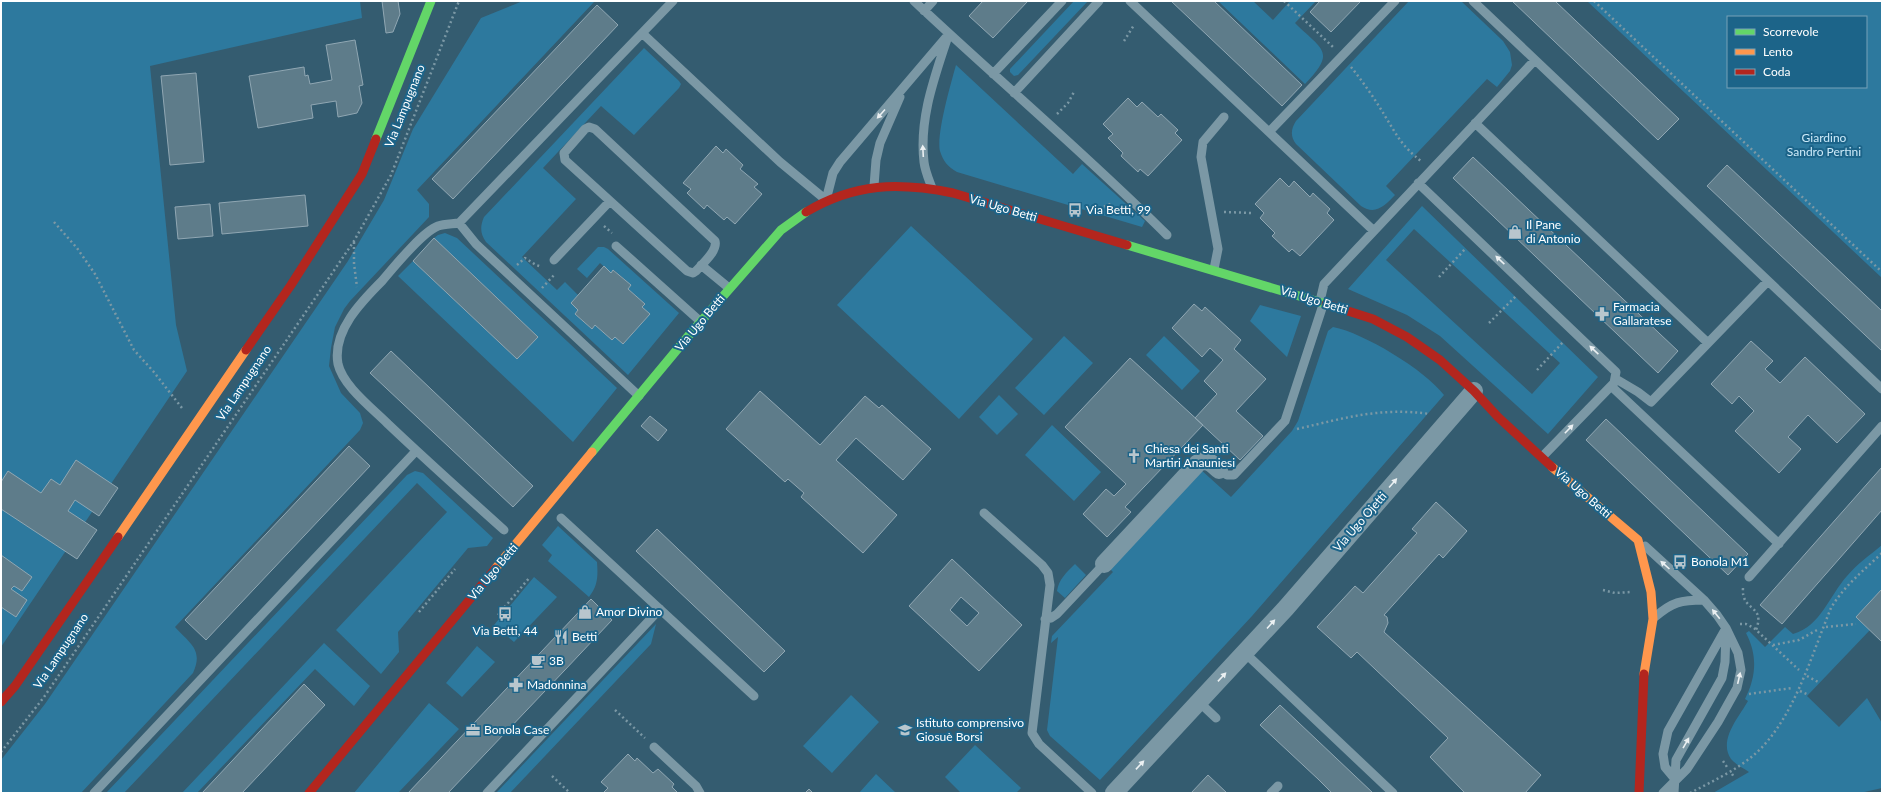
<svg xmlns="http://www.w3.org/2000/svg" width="1883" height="794" font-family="Lato,sans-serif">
<rect width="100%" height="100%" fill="#345c70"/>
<path fill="#2d799e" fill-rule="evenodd" d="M 1,1 L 360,1 L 362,18 L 150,66 L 176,325 L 187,371 L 1,647 Z
M 523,1 L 594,2 L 417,190 L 429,204 L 429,217 L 350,301 L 344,309 L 335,327 L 331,348 L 329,366 L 341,393 L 360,413 L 363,423 L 360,430 L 175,627 C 189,643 204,649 193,673 L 81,793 L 1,793 L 1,760 L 45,704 L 348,261 L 384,200 L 413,129 L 481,18 Z
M 1074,1 L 1088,1 L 1018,75 L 1014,76 L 1010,72 L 1010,69 Z
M 1218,1 L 1253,1 L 1273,20 L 1290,1 L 1316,1 L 1295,23 C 1322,50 1337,51 1305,84 Z
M 1409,1 L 1461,1 L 1503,41 L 1510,52 L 1512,65 L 1510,71 L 1497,87 L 1487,79 L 1386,186 L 1395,195 C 1385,205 1376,216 1361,206 L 1296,144 C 1290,136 1291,129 1296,121 Z
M 1587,1 L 1882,1 L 1882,278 ZM 1728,17 L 1866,17 L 1866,87 L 1728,87 Z
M 644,48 L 679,81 L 681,84 L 679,88 L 634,135 L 601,106 L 543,168 L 576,199 L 522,257 L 557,290 L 565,282 L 578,295 L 571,303 L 578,310 L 575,314 L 592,329 L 595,325 L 612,340 L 615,337 L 623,344 L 650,314 L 642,307 L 645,304 L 628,289 L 631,285 L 614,270 L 611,273 L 600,263 L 587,278 L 577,269 L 598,247 L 604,247 L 608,249 L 679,313 L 628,375 L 486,242 C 480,234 480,226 484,217 Z
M 956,65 L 1073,174 L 1082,164 L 1145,221 L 1142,227 L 957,172 C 948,167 943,161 940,151 C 936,135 951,83 956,65 Z
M 1422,206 L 1598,377 L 1548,434 L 1440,336 L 1407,315 L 1348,289 ZM 1414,229 L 1560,363 L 1532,394 L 1386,260 Z
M 911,226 L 1033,339 L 959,419 L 837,305 Z
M 445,233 L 457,238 L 617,388 L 573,442 L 398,276 L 413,261 L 517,359 L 538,337 L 434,238 L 438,235 Z
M 1260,305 L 1301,316 L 1287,357 L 1250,321 Z
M 1333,327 C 1364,333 1425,370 1444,395 L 1252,616 L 1100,780 L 1050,736 L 1047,730 L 1058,637 L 1051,643 L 1052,636 L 1113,572 L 1108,567 L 1200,469 L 1231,497 L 1292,431 L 1298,421 L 1328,331 Z
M 1064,336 L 1093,363 L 1044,415 L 1015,388 Z
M 1164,336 L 1200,371 L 1182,390 L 1146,355 Z
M 999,395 L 1018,414 L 997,435 L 979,417 Z
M 1052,425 L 1101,472 L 1074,501 L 1025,455 Z
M 415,471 L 423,473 L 493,538 L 487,546 L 468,548 L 398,632 L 399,652 L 381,674 L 336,630 L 447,512 L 417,483 L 124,793 L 106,793 L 407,475 Z
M 558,526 L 597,562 C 598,576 598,586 589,597 L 548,561 L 552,555 L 542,545 Z
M 1882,545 L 1882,589 L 1856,617 L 1870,630 L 1807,696 L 1839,727 L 1867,698 L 1882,723 L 1882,788 L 1860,793 L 1713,793 L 1749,772 C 1743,768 1735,764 1731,759 C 1718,740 1739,717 1748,701 L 1745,699 C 1756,677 1758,656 1746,633 L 1749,631 L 1765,647 L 1785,627 L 1793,634 C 1821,626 1829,596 1847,576 C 1857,564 1870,555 1882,545 Z
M 1075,564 L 1086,575 L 1065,598 L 1057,591 C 1059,579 1066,573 1075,564 Z
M 534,577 L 557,597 L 514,642 L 494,625 Z
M 656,624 L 651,644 L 510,793 L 496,793 Z
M 324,643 L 370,686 L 354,706 L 315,669 L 197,793 L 182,793 Z
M 477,646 L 495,662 L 462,697 L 446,683 Z
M 851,695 L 879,722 L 832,773 L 803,746 Z
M 429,703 L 459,729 L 398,793 L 354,793 Z
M 975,745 L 1021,788 L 1016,793 L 961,793 L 945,777 Z
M 876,774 L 896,793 L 859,793 Z"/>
<path fill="#5e7c8a" stroke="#90a7b3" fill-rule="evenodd" d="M 382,1 L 398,1 L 400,14 L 393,32 L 386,33 Z
M 983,1 L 1028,1 L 993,38 L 969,16 Z
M 1171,1 L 1214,1 L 1302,85 L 1282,106 Z
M 1320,1 L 1361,1 L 1331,32 L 1310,12 Z
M 1512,1 L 1555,1 L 1679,119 L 1658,140 Z
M 597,5 L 618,25 L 453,199 L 432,179 Z
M 355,40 L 363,85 L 359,86 L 362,103 L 357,113 L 338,117 L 336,101 L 311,105 L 313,118 L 258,128 L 249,76 L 304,67 L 305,76 L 308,75 L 310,84 L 332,80 L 326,45 Z
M 196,73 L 204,162 L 170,165 L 161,76 Z
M 1128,98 L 1137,107 L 1142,102 L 1158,117 L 1161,114 L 1178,130 L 1175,133 L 1182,140 L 1148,176 L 1140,169 L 1138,172 L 1121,156 L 1123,153 L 1108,138 L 1113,134 L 1103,124 Z
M 716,146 L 723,153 L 726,149 L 743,165 L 740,169 L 758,184 L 754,187 L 762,194 L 735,224 L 727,217 L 724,220 L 707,205 L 704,209 L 687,193 L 691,189 L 683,183 Z
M 1473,157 L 1678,351 L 1658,373 L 1453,178 Z
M 1727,165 L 1882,311 L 1882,351 L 1707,186 Z
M 1280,178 L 1289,187 L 1294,181 L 1310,197 L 1313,193 L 1330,209 L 1327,213 L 1334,220 L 1300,256 L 1292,249 L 1289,252 L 1272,236 L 1275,233 L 1260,218 L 1264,213 L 1255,204 Z
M 305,195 L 308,226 L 222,234 L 219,203 Z
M 210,204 L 213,236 L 178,239 L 175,207 Z
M 434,238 L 538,337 L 517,359 L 413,261 Z
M 604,266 L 611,273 L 613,270 L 631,285 L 628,289 L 645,304 L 642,307 L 650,314 L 623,344 L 615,337 L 612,340 L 595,325 L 592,329 L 575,314 L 578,310 L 571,303 Z
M 1194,304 L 1202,311 L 1205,307 L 1241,340 L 1234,349 L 1266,379 L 1236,411 L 1263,436 L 1240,460 L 1195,418 L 1217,394 L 1204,381 L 1223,360 L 1210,348 L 1202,357 L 1172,328 Z
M 1751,341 L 1773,361 L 1765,369 L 1780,383 L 1805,357 L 1865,414 L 1837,443 L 1808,415 L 1788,437 L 1801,449 L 1779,473 L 1735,431 L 1754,411 L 1739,396 L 1732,404 L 1711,384 Z
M 391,351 L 533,486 L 513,507 L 370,373 Z
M 1130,358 L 1203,425 L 1125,507 L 1131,512 L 1107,537 L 1083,514 L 1106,489 L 1114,496 L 1126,484 L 1065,427 Z
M 760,391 L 820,445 L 865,396 L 879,408 L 882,405 L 931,449 L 903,480 L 856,438 L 836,460 L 897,515 L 863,553 L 801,497 L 804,493 L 788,479 L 785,482 L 726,429 Z
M 650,416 L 667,430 L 658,441 L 641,426 Z
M 1606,419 L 1748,554 L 1728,575 L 1586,440 Z
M 349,446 L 370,466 L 206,640 L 185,620 Z
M 76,460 L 118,488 L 99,516 L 75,500 L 68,511 L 97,530 L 77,559 L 1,509 L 1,482 L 8,471 L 41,493 L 51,479 L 60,485 Z
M 1882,467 L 1882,510 L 1782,624 L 1760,605 Z
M 1436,502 L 1467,531 L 1443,558 L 1439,554 L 1384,615 L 1387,617 L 1388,623 L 1384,632 L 1541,775 L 1525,793 L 1465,793 L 1430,757 L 1448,738 L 1357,652 L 1351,658 L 1317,627 L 1355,586 L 1363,593 L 1417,533 L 1412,529 Z
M 657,529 L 785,651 L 764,672 L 636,551 Z
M 1,555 L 32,577 L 22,591 L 14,586 L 11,589 L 27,600 L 16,617 L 1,607 Z
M 952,559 L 1022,625 L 979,671 L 909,606 ZM 961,597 L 979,613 L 967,626 L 950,610 Z
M 1882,589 L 1882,642 L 1856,617 Z
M 591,599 L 612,620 L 564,671 L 448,793 L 408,793 Z
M 304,684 L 325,705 L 242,793 L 202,793 Z
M 1280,705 L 1373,793 L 1332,793 L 1318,779 L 1260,725 Z
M 628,754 L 635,761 L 637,758 L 653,773 L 658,769 L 674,784 L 672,787 L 678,793 L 605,793 L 604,792 L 608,788 L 601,782 Z
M 1208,775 L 1227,793 L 1191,793 Z
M 809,789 L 813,793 L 805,793 Z"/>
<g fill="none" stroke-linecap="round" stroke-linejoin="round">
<path stroke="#7b98a5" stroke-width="2.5" stroke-dasharray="2 3" stroke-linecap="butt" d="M 1284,1 L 1333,47
M 1594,1 L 1882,272
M 1124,41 L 1134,25
M 1351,67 C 1363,82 1375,99 1385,116 C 1398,137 1401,145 1422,162
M 1057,114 L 1068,103 L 1074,92
M 1090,212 L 1113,203
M 1224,212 L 1252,213
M 54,222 L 77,248 L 95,274 L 134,350 L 153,371 L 182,408
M 604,226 L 612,233
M 354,242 L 354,264 L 357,287
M 517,265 L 525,258 L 536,265 L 542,267
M 1439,277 L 1466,248
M 542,288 L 555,274
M 1489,323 L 1517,295
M 1537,370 L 1564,341
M 1297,429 C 1345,418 1380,407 1430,414
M 1743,588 C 1741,612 1766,604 1756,630
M 1603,590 L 1615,593 L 1631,592
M 419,612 L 455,569
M 498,615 L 530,577
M 1740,624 L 1746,624 L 1754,628 L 1799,670
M 1826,627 L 1856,624
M 1773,645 L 1799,640 L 1817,630
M 1807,676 L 1820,683
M 1800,691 L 1809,695
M 1749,694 L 1792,688
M 615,710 L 645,738
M 1,752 L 44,697 L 354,241 L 391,175 L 459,1
M 1723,761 L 1727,767
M 1732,774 L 1734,777
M 552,776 L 570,793
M 1690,793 C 1711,782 1737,770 1755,754 C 1794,719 1811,656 1831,608 C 1844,586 1863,571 1882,553"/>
<path stroke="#7b98a5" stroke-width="9" d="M 914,1 C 998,80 1086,154 1167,235
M 1130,1 L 1374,231
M 1473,1 L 1882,389
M 924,11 L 933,1
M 642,33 L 780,162 L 826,200 L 833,173 L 840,162 L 949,34
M 993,74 L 1062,1
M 1014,93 L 1099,1
M 1475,123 L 1708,343
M 589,127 L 595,129 L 715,241 C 718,251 702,264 696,271 L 693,273 L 687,271 L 565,160 L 564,153 L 585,129 Z
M 1269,132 L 1395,1
M 1418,183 L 1616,372 L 1614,383 L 1542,457
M 874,186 L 876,160 L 880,143 L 900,97
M 932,188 C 929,180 925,171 924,162 C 919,119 934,79 947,39
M 459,223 L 476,244 L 639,396
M 616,246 L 701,322
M 554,260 L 610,201
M 701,265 L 729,288
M 1214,269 L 1218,249 L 1201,157 L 1203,142 L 1224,117
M 1320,301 L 1324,284 L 1535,60
M 1616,379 L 1638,392 L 1651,402 L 1768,281
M 1611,386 L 1779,544
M 1219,470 L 1227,475 L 1234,475 L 1285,421 L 1324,302
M 984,513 L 1042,565 L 1048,573 L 1050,585 L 1032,733 L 1039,744 L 1092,793
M 561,518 L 754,696
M 504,530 C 465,495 426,460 388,424 C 372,408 343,386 338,364 C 332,331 362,301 382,281 C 394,267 422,232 438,226 C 444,224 452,224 459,223 L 673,1
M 1645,546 L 1704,600 L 1717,615 L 1726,628 L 1738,653 L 1741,670 L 1737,688 L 1718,722 L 1687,769 L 1663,793
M 1749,577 L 1882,426
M 1655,617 C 1672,602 1681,600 1704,600
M 1045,619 L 1051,618 L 1057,614 L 1104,564
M 1245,653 L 1393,793
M 1199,702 L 1216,718
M 654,747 L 696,786 L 700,793
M 1675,779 L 1665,767 L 1663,754 L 1668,731 L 1725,630
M 94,793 L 416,451
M 487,793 L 660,609
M 1271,793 L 1278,786
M 1674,793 L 1676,760 L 1722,678 L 1725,662 L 1726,631"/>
<path stroke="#7b98a5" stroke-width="18" d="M 1104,564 L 1198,463 C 1207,458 1213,464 1219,470
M 1114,793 L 1286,608 L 1474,391"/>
<path stroke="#63d668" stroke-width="9" d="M 376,139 L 431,1
M 1127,245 L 1326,304
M 592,452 L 690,334 L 781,230 L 806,212"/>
<path stroke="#ff974d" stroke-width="9" d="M 1552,467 L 1638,540 L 1651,592 L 1653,619 L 1644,674
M 118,537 L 246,350
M 495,569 L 592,452"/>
<path stroke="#b3261e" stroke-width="9" d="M 806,212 C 855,183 898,182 953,193 L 1127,245
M 1326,304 L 1373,319 L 1407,337 L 1440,360 L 1474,391 L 1498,417 L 1552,467
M 246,350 L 291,285 L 362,174 L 376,139
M 1,702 L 15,686 L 118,537
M 309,793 L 495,569
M 1639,793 L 1644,674"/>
</g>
<defs><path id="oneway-solid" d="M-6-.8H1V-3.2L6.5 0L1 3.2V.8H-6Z"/></defs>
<g fill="#ebf0f2">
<use href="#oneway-solid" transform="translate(881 114) rotate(132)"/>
<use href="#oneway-solid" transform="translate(923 151) rotate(-93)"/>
<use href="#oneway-solid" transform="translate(1500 260) rotate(-137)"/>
<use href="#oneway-solid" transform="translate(1594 350) rotate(-137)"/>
<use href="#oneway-solid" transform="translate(1569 429) rotate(-46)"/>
<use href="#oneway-solid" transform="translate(1393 483) rotate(-49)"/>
<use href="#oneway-solid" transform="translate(1665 565) rotate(-138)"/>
<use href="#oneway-solid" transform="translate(1716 614) rotate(-129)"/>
<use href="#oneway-solid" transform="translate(1271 624) rotate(-48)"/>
<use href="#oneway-solid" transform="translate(1222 677) rotate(-47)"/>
<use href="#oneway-solid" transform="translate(1739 678) rotate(-77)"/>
<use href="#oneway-solid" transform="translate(1686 743) rotate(-60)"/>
<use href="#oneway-solid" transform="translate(1140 765) rotate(-47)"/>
</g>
<defs>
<symbol id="bus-bare" viewBox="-9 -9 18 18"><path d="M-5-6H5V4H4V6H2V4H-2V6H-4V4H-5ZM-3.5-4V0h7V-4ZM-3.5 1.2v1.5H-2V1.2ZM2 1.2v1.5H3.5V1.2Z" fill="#b8c6cd" stroke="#1c6489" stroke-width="2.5" paint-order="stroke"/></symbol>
<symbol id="shop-bare" viewBox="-9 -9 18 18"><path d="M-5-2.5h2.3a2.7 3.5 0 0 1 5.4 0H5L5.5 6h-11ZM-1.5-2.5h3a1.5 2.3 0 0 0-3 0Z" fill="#b8c6cd" stroke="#1c6489" stroke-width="2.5" paint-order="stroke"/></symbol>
<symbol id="pharmacy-bare" viewBox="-9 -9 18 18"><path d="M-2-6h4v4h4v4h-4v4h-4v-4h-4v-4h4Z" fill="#b8c6cd" stroke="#1c6489" stroke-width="2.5" paint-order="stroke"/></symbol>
<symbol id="church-bare" viewBox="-9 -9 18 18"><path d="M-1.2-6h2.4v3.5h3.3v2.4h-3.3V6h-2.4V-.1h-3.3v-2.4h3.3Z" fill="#b8c6cd" stroke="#1c6489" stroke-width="2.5" paint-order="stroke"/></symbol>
<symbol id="restaurant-bare" viewBox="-9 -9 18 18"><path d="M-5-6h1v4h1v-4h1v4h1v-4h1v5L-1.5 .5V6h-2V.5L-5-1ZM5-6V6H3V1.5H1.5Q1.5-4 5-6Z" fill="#b8c6cd" stroke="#1c6489" stroke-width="2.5" paint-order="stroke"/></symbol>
<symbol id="cafe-bare" viewBox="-9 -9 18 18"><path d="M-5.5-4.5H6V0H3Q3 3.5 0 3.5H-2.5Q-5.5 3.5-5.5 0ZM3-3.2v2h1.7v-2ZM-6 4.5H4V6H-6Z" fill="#b8c6cd" stroke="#1c6489" stroke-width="2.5" paint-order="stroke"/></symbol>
<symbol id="office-bare" viewBox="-9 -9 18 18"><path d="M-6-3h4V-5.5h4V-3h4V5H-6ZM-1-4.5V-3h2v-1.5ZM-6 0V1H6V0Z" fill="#b8c6cd" stroke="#1c6489" stroke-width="2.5" paint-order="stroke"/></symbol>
<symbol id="school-bare" viewBox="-9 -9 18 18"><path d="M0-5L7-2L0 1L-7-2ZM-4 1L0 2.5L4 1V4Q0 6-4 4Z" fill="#b8c6cd" stroke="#1c6489" stroke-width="2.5" paint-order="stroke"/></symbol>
</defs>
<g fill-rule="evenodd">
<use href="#bus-bare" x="1065" y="200" width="20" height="20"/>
<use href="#shop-bare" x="1505" y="222" width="20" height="20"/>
<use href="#pharmacy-bare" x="1592" y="304" width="20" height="20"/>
<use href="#church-bare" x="1124" y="446" width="20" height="20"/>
<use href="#bus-bare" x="1670" y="552" width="20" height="20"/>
<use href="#shop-bare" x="575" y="602" width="20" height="20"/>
<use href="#bus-bare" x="495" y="604" width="20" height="20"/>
<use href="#restaurant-bare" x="551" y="627" width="20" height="20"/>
<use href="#cafe-bare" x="528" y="651" width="20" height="20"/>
<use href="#pharmacy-bare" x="506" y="675" width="20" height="20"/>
<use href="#office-bare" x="463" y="720" width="20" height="20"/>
<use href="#school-bare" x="895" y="720" width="20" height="20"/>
</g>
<g text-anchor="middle" stroke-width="4" stroke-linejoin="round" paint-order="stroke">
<g font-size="12" fill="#fff" stroke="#1c6489">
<text transform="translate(405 106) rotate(-68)" y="4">Via Lampugnano</text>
<text transform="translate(1003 208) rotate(16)" y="4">Via Ugo Betti</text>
<text transform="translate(1314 300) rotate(17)" y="4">Via Ugo Betti</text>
<text transform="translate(700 323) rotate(-50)" y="4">Via Ugo Betti</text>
<text transform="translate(244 383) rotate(-56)" y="4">Via Lampugnano</text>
<text transform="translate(1583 493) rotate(41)" y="4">Via Ugo Betti</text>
<text transform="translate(1360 522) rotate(-49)" y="4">Via Ugo Ojetti</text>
<text transform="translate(493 572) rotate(-50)" y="4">Via Ugo Betti</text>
<text transform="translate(61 651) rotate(-56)" y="4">Via Lampugnano</text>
</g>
<g font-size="12" fill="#cceaf9" stroke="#1c6489">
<text x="1824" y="142">Giardino<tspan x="1824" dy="14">Sandro Pertini</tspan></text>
</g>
<g font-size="12" fill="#fff" stroke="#1c6489" text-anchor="start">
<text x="1086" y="214">Via Betti, 99</text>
<text x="1526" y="229">Il Pane<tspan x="1526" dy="14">di Antonio</tspan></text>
<text x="1613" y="311">Farmacia<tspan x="1613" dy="14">Gallaratese</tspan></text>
<text x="1145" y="453">Chiesa dei Santi<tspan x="1145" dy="14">Martiri Anauniesi</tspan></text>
<text x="1691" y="566">Bonola M1</text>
<text x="596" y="616">Amor Divino</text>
<text x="505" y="635" text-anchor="middle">Via Betti, 44</text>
<text x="572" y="641">Betti</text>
<text x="549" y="665">3B</text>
<text x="527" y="689">Madonnina</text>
<text x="916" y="727">Istituto comprensivo<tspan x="916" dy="14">Giosuè Borsi</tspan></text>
<text x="484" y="734">Bonola Case</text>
</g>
</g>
<rect width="1883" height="794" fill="none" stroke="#ffffff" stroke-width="4"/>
<rect x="1727" y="16" width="140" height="72" fill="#1c6489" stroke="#77a2b8"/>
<rect x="1735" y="29" width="20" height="6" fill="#63d668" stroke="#77a2b8"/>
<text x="1763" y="36" font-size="12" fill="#ffffff">Scorrevole</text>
<rect x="1735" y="49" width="20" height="6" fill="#ff974d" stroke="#77a2b8"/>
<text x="1763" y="56" font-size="12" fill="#ffffff">Lento</text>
<rect x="1735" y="69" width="20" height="6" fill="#b3261e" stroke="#77a2b8"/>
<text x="1763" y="76" font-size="12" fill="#ffffff">Coda</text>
</svg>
